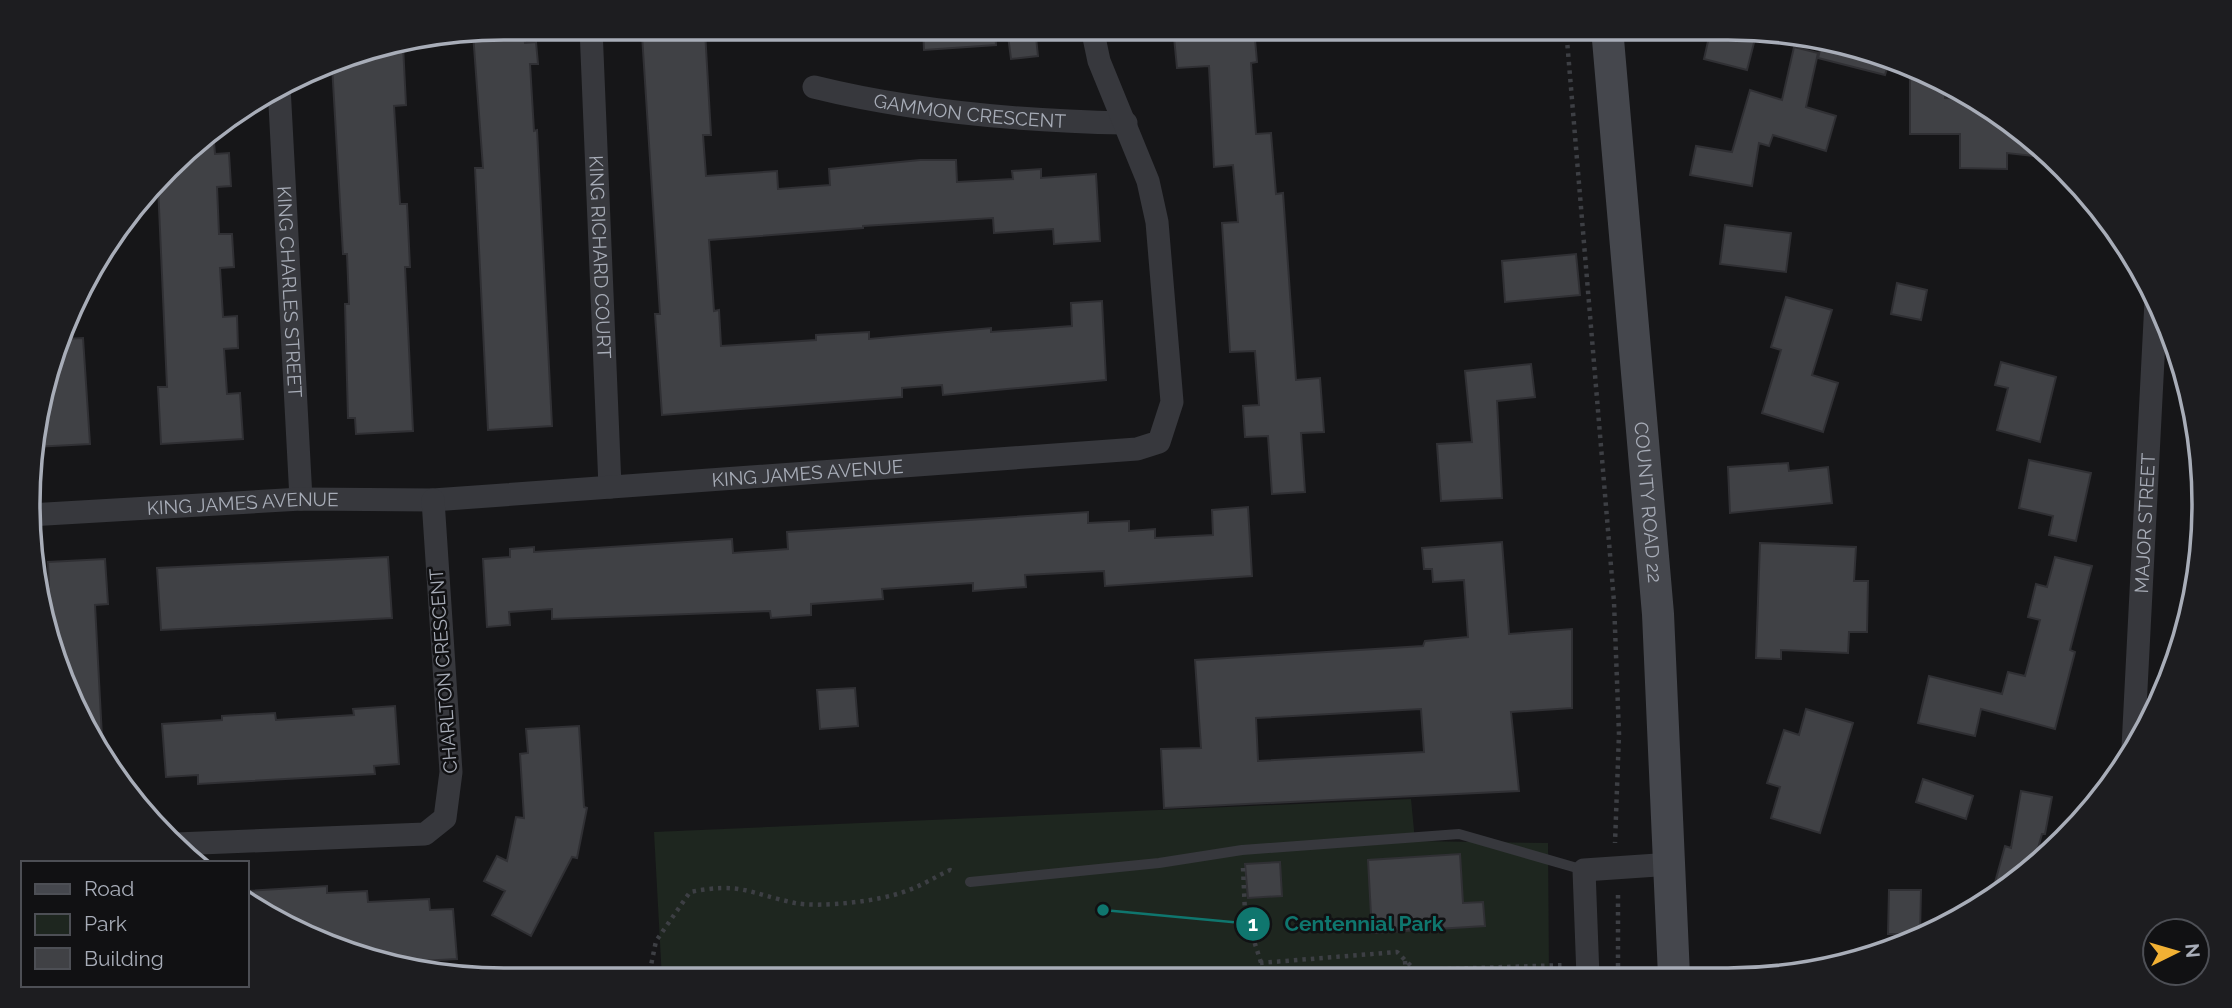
<svg xmlns="http://www.w3.org/2000/svg" width="2232" height="1008" font-family="Raleway,sans-serif">
<rect width="100%" height="100%" fill="#161618"/>
<path fill="#1e261f" d="M 1411,799 L 1415,841 L 1548,843 L 1549,977 L 662,979 L 654,832 Z"/>
<path fill="#404145" stroke="#303034" stroke-width="2" fill-rule="evenodd" d="M 504,28 L 524,28 L 525,43 L 536,42 L 538,64 L 530,64 L 534,131 L 537,130 L 552,426 L 488,430 L 475,168 L 483,168 L 473,33 Z
M 923,28 L 995,28 L 996,45 L 924,50 Z
M 1007,28 L 1035,28 L 1038,56 L 1011,59 Z
M 1193,28 L 1254,28 L 1257,62 L 1251,63 L 1256,134 L 1271,133 L 1276,194 L 1283,193 L 1296,380 L 1320,378 L 1324,432 L 1301,433 L 1305,492 L 1272,494 L 1268,436 L 1245,437 L 1243,406 L 1259,405 L 1255,351 L 1230,352 L 1222,223 L 1238,222 L 1233,165 L 1214,167 L 1209,66 L 1177,68 L 1174,37 L 1194,36 Z
M 1711,28 L 1757,31 L 1747,70 L 1704,59 Z
M 705,31 L 711,135 L 703,135 L 706,176 L 777,171 L 778,189 L 830,185 L 829,169 L 920,160 L 956,160 L 957,182 L 1013,179 L 1012,171 L 1041,169 L 1041,178 L 1096,174 L 1100,241 L 1054,244 L 1053,229 L 994,233 L 993,218 L 863,226 L 863,228 L 709,240 L 714,311 L 719,310 L 721,346 L 816,340 L 816,335 L 869,332 L 869,339 L 991,328 L 991,332 L 1072,326 L 1071,303 L 1102,301 L 1106,380 L 943,395 L 942,385 L 902,388 L 902,397 L 662,415 L 655,314 L 660,314 L 642,35 Z
M 1823,38 L 1890,58 L 1885,75 L 1818,58 Z
M 403,45 L 406,105 L 394,106 L 400,204 L 407,204 L 410,267 L 405,267 L 413,431 L 356,434 L 355,418 L 348,418 L 345,304 L 349,304 L 347,254 L 343,254 L 332,65 L 349,64 L 351,53 Z
M 1794,47 L 1818,53 L 1806,107 L 1836,116 L 1826,151 L 1773,135 L 1769,146 L 1759,143 L 1752,186 L 1690,175 L 1696,146 L 1732,152 L 1750,90 L 1782,100 Z
M 1910,64 L 1945,83 L 1945,98 L 1975,99 L 1992,108 L 2053,158 L 2007,153 L 2007,169 L 1960,168 L 1960,134 L 1910,134 Z
M 213,130 L 215,154 L 229,153 L 231,186 L 217,187 L 219,234 L 232,234 L 234,267 L 220,268 L 223,317 L 237,316 L 238,348 L 224,349 L 227,394 L 240,393 L 243,439 L 161,444 L 158,387 L 167,387 L 158,185 L 190,146 Z
M 1725,225 L 1791,233 L 1786,272 L 1720,264 Z
M 1576,254 L 1580,295 L 1505,302 L 1502,261 Z
M 1897,283 L 1927,290 L 1921,320 L 1891,314 Z
M 1786,297 L 1832,310 L 1812,375 L 1838,383 L 1823,432 L 1762,413 L 1781,350 L 1771,347 Z
M 83,338 L 90,444 L 34,447 L 37,412 L 64,339 Z
M 2001,362 L 2056,377 L 2040,442 L 1997,430 L 2008,388 L 1995,385 Z
M 1531,364 L 1535,397 L 1497,401 L 1502,498 L 1441,501 L 1437,444 L 1472,442 L 1465,371 Z
M 2029,460 L 2091,473 L 2076,541 L 2049,535 L 2053,516 L 2019,508 Z
M 1788,463 L 1789,471 L 1828,467 L 1832,503 L 1730,513 L 1728,467 Z
M 1248,507 L 1252,576 L 1105,586 L 1104,571 L 1025,575 L 1026,587 L 973,591 L 973,583 L 882,589 L 883,599 L 811,604 L 811,615 L 771,618 L 770,611 L 552,619 L 552,609 L 509,612 L 510,625 L 487,627 L 483,559 L 510,557 L 510,549 L 534,547 L 534,552 L 732,539 L 733,553 L 788,549 L 787,532 L 1088,512 L 1088,523 L 1129,521 L 1129,531 L 1155,529 L 1155,538 L 1213,535 L 1212,510 Z
M 1502,542 L 1509,634 L 1572,629 L 1572,708 L 1511,712 L 1519,791 L 1164,808 L 1161,749 L 1201,748 L 1195,660 L 1423,646 L 1425,641 L 1468,637 L 1464,580 L 1433,582 L 1432,569 L 1424,569 L 1422,548 ZM 1421,709 L 1424,752 L 1258,761 L 1256,718 Z
M 1760,543 L 1856,547 L 1854,581 L 1868,581 L 1867,632 L 1849,632 L 1848,653 L 1781,650 L 1781,659 L 1756,658 Z
M 388,557 L 392,618 L 161,630 L 157,568 Z
M 2055,557 L 2092,566 L 2070,650 L 2075,652 L 2055,729 L 1981,709 L 1975,736 L 1918,723 L 1929,676 L 2002,694 L 2008,672 L 2025,676 L 2040,620 L 2028,617 L 2036,584 L 2047,587 Z
M 105,559 L 108,604 L 95,605 L 103,756 L 92,742 L 36,588 L 49,587 L 48,562 Z
M 855,688 L 858,726 L 820,729 L 817,690 Z
M 395,706 L 399,764 L 374,766 L 375,774 L 198,784 L 198,775 L 166,777 L 162,724 L 222,720 L 222,716 L 275,713 L 276,720 L 354,715 L 353,709 Z
M 1806,709 L 1853,723 L 1820,833 L 1771,818 L 1780,787 L 1767,783 L 1784,730 L 1799,735 Z
M 579,726 L 584,807 L 587,808 L 577,858 L 572,857 L 531,936 L 492,915 L 505,891 L 484,881 L 497,856 L 507,861 L 516,817 L 524,818 L 520,754 L 528,753 L 526,729 Z
M 1923,779 L 1973,796 L 1966,819 L 1916,802 Z
M 2021,791 L 2052,797 L 2045,834 L 2042,834 L 2033,866 L 2018,881 L 1991,897 L 2005,846 L 2011,848 Z
M 1460,854 L 1463,903 L 1483,902 L 1485,926 L 1372,933 L 1368,860 Z
M 1280,862 L 1282,896 L 1248,898 L 1245,864 Z
M 327,886 L 327,893 L 367,891 L 368,902 L 429,899 L 430,910 L 453,909 L 457,959 L 403,962 L 402,957 L 371,959 L 322,944 L 247,897 L 247,891 Z
M 1889,890 L 1921,890 L 1920,934 L 1888,934 Z"/>
<g fill="none" stroke-linecap="round" stroke-linejoin="round">
<path stroke="#3d3f44" stroke-width="4.5" stroke-dasharray="3.5 5" stroke-linecap="butt" d="M 1566,28 L 1614,602 L 1619,734 L 1615,843
M 1243,868 L 1245,913 L 1266,978
M 1618,895 L 1618,976
M 1405,961 L 1406,977
M 1260,963 L 1397,952 L 1415,970 L 1566,965
M 648,980 L 656,941 L 690,892 C 741,882 748,893 795,903 C 821,908 881,901 906,891 C 921,886 935,877 950,870 L 955,873"/>
<path stroke="#37383d" stroke-width="10" d="M 1611,38 L 1645,28
M 970,882 L 1159,863 L 1242,850 L 1459,834 L 1584,870"/>
<g stroke="#37383d" stroke-width="23">
<path id="s1" d="M 591,28 L 610,487"/>
<path id="s2" d="M 279,86 L 301,499"/>
<path id="s3" d="M 814,87 C 915,112 1021,121 1126,123"/>
<path id="s4" d="M 29,515 L 301,499 L 433,500 L 1137,449 L 1159,442 L 1172,402 L 1157,222 L 1148,181 L 1099,61 L 1092,28"/>
<path id="s5" d="M 2133,747 L 2156,301"/>
<path d="M 176,844 L 425,834 L 445,818 L 451,772 L 433,500"/>
<path d="M 1588,977 L 1584,870 L 1672,864"/>
</g>
<path stroke="#45474d" stroke-width="32" id="s6" d="M 1607,28 L 1658,614 L 1674,976"/>
</g>
<g text-anchor="middle" stroke-width="5" stroke-linejoin="round" paint-order="stroke">
<g font-size="19" fill="#a8adb8" stroke="#111113">
<text dy="7" stroke="none"><textPath href="#s3" startOffset="158">GAMMON CRESCENT</textPath></text>
<text dy="7" stroke="none"><textPath href="#s1" startOffset="229">KING RICHARD COURT</textPath></text>
<text dy="7" stroke="none"><textPath href="#s2" startOffset="206">KING CHARLES STREET</textPath></text>
<text dy="7" stroke="none"><textPath href="#s4" startOffset="780">KING JAMES AVENUE</textPath></text>
<text dy="7" stroke="none"><textPath href="#s6" startOffset="476">COUNTY ROAD 22</textPath></text>
<text dy="7" stroke="none"><textPath href="#s4" startOffset="214">KING JAMES AVENUE</textPath></text>
<text dy="7" stroke="none"><textPath href="#s5" startOffset="224">MAJOR STREET</textPath></text>
<text transform="translate(443 671) rotate(-94)" y="7">CHARLTON CRESCENT</text>
</g>
</g>
<path d="M0 0H2232V1008H0ZM504 40H1728A464 464 0 0 1 2192 504V504A464 464 0 0 1 1728 968H504A464 464 0 0 1 40 504V504A464 464 0 0 1 504 40Z" fill="#1d1d20" fill-rule="evenodd"/>
<path fill="none" stroke="#a8adb8" stroke-width="3.5" d="M504 40H1728A464 464 0 0 1 2192 504V504A464 464 0 0 1 1728 968H504A464 464 0 0 1 40 504V504A464 464 0 0 1 504 40Z"/>
<path fill="none" stroke="#0f766e" stroke-width="2.5" d="M1103 910L1253 924"/>
<g fill="#0f766e" stroke="#111113" stroke-width="2.5">
<circle cx="1103" cy="910" r="7"/>
<circle cx="1253" cy="924" r="18"/>
</g>
<g font-size="21" text-anchor="middle" font-weight="bold" fill="#fff">
<text x="1253" y="931">1</text>
</g>
<g font-size="21" text-anchor="middle" font-weight="bold" fill="#0f766e" stroke="#111113" stroke-width="5" stroke-linejoin="round" paint-order="stroke">
<text x="1364" y="931">Centennial Park</text>
</g>
<rect x="21" y="861" width="228" height="126" fill="#111113" stroke="#4d4f55" stroke-width="2"/>
<rect x="35" y="884" width="35" height="10" fill="#45474d" stroke="#4d4f55" stroke-width="2"/>
<text x="84" y="896" font-size="21" fill="#a8adb8">Road</text>
<rect x="35" y="914" width="35" height="21" fill="#1e261f" stroke="#4d4f55" stroke-width="2"/>
<text x="84" y="931" font-size="21" fill="#a8adb8">Park</text>
<rect x="35" y="948" width="35" height="21" fill="#404145" stroke="#4d4f55" stroke-width="2"/>
<text x="84" y="966" font-size="21" fill="#a8adb8">Building</text>
<g transform="translate(2176 952) rotate(85)"><circle r="33" fill="#111113" stroke="#4d4f55" stroke-width="2"/>
<path d="M0-5L12 26L0 18L-12 26Z" fill="#f2b134"/>
<text y="-10" font-size="19" font-weight="bold" text-anchor="middle" fill="#a8adb8">N</text>
</g>
</svg>
